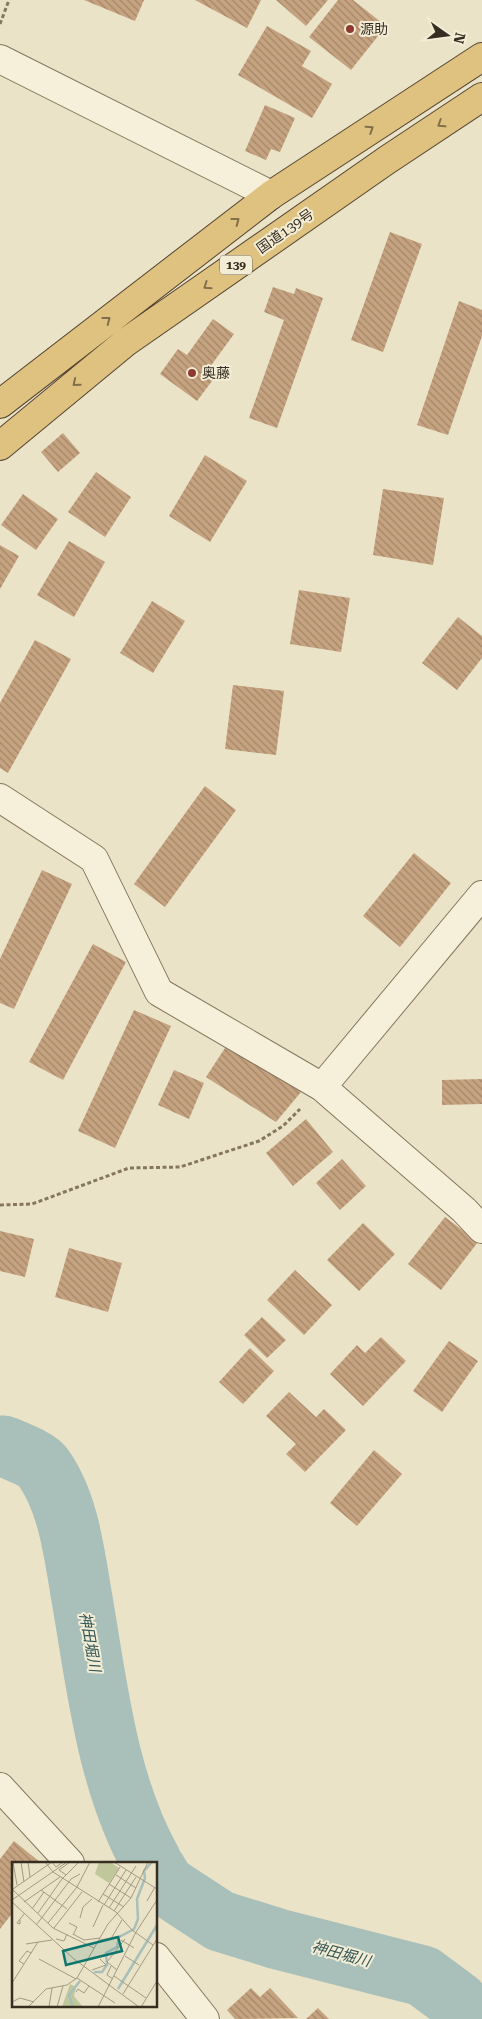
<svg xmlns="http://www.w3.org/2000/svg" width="482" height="2019" font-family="'Roboto Serif','Noto Sans JP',serif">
<defs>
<pattern id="building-back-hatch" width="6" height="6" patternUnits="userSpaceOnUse" patternTransform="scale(1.25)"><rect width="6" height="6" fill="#c6a380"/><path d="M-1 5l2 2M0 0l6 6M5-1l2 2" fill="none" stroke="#a28568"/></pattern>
</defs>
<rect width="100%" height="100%" fill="#ebe3c7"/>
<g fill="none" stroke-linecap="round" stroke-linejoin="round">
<path stroke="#a8bfba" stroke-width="61" d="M 0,1446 L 4,1446 C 13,1450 38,1459 43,1467 C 68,1502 74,1551 81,1593 C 97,1684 106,1781 152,1863
M 156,1870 L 165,1885 L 220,1921 L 278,1939 L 423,1976 L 458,2002 L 467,2019"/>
</g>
<path fill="url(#building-back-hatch)" d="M 84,0 L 144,0 L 135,21 Z
M 195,0 L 261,0 L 247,28 Z
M 276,0 L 328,0 L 306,26 Z
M 338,0 L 353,0 L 386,26 L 351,70 L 309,37 Z
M 267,26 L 311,51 L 302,66 L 332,84 L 312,118 L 238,75 Z
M 265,105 L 295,118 L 280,152 L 271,149 L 266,160 L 245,151 Z
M 390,232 L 422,244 L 383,352 L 351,340 Z
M 273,287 L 294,294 L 296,288 L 323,298 L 277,428 L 249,418 L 284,320 L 264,312 Z
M 459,301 L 482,310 L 482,336 L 448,435 L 417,425 Z
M 213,319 L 234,334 L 207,371 L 215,377 L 197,401 L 160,374 L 178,349 L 187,355 Z
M 63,433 L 80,453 L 58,472 L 41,452 Z
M 205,455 L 247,481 L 210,542 L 169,516 Z
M 96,472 L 131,497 L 105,537 L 68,512 Z
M 383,489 L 444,498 L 433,565 L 373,555 Z
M 23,494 L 58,519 L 36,550 L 1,525 Z
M 69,541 L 105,562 L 74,617 L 37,595 Z
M 0,545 L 19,556 L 0,589 Z
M 299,590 L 350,598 L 341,652 L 290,644 Z
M 152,601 L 185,621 L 153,673 L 120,653 Z
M 458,617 L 482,636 L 482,658 L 457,690 L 422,663 Z
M 35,640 L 71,659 L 8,773 L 0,768 L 0,703 Z
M 233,685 L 284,691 L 276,755 L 225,749 Z
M 205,786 L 236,810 L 165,907 L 134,884 Z
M 414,853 L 451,883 L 400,947 L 363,916 Z
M 42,870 L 72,884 L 14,1009 L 0,1003 L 0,959 Z
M 93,944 L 126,962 L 63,1080 L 29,1062 Z
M 134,1010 L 171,1026 L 115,1148 L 78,1131 Z
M 227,1045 L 301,1092 L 276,1122 L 206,1077 Z
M 174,1070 L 204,1083 L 189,1119 L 158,1105 Z
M 482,1079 L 482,1104 L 442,1105 L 442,1080 Z
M 306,1119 L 333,1152 L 293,1186 L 266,1153 Z
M 342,1159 L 366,1186 L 340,1210 L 316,1183 Z
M 445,1217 L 478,1242 L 441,1290 L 408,1264 Z
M 363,1223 L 395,1254 L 359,1291 L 327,1260 Z
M 0,1231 L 34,1239 L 25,1277 L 0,1271 Z
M 69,1248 L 122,1263 L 108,1312 L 55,1297 Z
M 295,1270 L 332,1305 L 304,1335 L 267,1300 Z
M 262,1317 L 286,1340 L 267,1358 L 244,1335 Z
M 381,1337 L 406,1361 L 363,1406 L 330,1374 L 357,1345 L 365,1353 Z
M 449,1341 L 478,1361 L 442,1412 L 413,1391 Z
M 250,1348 L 274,1371 L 243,1404 L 219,1382 Z
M 289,1392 L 316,1417 L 324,1409 L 346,1430 L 305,1472 L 286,1454 L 296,1444 L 266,1416 Z
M 374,1450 L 402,1474 L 357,1526 L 330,1503 Z
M 14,1841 L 41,1863 L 14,1863 L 14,1911 L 0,1929 L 0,1859 Z
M 251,1988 L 260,1997 L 270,1988 L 298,2018 L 235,2019 L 227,2010 Z
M 318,2008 L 329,2019 L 306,2019 Z"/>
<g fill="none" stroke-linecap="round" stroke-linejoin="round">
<defs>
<path id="minor" d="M 0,59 L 271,195
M 0,798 L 94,859 L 159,992 L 322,1087 L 464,1210 L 482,1229
M 322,1087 L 482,895
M 0,1787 L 70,1863
M 156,1957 L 205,2019"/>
<path id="trunk" d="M 0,404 L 271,195 L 482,57
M 0,446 L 126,342 L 387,160 L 482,97"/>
</defs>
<use href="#minor" stroke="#85765e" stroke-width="30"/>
<use href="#trunk" stroke="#544431" stroke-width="30"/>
<path stroke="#85765e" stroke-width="3" stroke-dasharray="4 2.5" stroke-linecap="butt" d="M 0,24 L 9,0
M 0,1205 L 32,1204 L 129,1168 L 180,1167 L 259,1141 L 283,1126 L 300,1109"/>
<use href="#minor" stroke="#f6f0da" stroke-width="28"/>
<use href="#trunk" stroke="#dfc280" stroke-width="28"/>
</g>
<defs><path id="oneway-chevron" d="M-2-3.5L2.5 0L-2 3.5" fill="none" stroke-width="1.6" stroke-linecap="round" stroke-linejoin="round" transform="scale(1.25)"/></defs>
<g stroke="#83704b">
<use href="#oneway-chevron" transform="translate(441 124) rotate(147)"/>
<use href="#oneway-chevron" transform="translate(370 129) rotate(-33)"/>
<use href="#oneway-chevron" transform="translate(236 221) rotate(-37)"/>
<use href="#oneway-chevron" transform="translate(207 286) rotate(145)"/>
<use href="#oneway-chevron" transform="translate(107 320) rotate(-37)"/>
<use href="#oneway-chevron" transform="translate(76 383) rotate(141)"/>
</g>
<g fill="#903932" stroke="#f3edd6" stroke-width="2">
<circle cx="350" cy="29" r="5"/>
<circle cx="192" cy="373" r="5"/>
</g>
<g text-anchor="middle" stroke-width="4" stroke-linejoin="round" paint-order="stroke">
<rect fill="#f3edd6" stroke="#6f6757" stroke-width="1" x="220" y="255.5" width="32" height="19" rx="4"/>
<g font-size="12" font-weight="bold" fill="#372d20">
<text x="236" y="269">139</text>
</g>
<g font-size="14" fill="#372d20" stroke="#f3edd6" text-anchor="start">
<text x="360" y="34">源助</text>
<text x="202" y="378">奥藤</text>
</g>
<g font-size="14" fill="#372d20" stroke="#f3edd6">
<text transform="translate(285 231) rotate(-35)" y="5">国道139号</text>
</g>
<g font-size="15" font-style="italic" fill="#315555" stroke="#f3edd6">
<text transform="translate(90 1642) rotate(80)" y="5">神田堀川</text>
<text transform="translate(341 1954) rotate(15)" y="5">神田堀川</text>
</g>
</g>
<g transform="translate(12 1862)">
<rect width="145" height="145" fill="#ebe3c7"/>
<path d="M 58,122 L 64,125 L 62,134 L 71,145 L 50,145 Z" fill="#c0c89b"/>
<path d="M 87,0 L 98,0 L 107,6 L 97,21 L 83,12 Z" fill="#c0c89b"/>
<path fill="none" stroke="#a8bfba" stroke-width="2.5" d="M 82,110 L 90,110 L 95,103 L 94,91 L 105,85 L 107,75 L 122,67 L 126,57 L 125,37 L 133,16 L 132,9 L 140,0M 106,127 L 145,63M 61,145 L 57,133 L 68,119"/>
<path fill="none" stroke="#a39a84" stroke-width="1" d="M 1,0 L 5,23M 9,0 L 12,20M 16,0 L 18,15M 33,0 L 41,10 L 104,50 L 120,68 L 141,83M 40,0 L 44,5 L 51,0M 102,0 L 145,27M 54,13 L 47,8 L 58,0M 104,13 L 124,26M 97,22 L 119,36M 0,27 L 41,66 L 82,86M 1,27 L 40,0M 29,28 L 55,47M 91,32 L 112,45M 0,38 L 55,0M 135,39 L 143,25M 0,40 L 62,97 L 127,145M 12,40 L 48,15M 86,40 L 108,5M 92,43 L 114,8M 97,46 L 124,4M 20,47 L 32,30M 102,49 L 124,15M 26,51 L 50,17 L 67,0M 68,56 L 71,45 L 80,37M 8,58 L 8,62 L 5,61 L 12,52M 36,61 L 65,25 L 78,0M 57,61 L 65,65 L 61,73M 25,62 L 59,17 L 68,12M 81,65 L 91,43M 42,66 L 70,30M 61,72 L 72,78 L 88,76M 100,75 L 110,58M 44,77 L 52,79 L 55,72M 88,78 L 109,74M 109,78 L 122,86M 14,82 L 40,78M 113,94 L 127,103M 27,97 L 64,117M 12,102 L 7,99 L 15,89 L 19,91M 99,104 L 95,113 L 101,117M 80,108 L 94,103 L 88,97M 105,108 L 95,100 L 113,77M 102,114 L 134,136M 65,116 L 103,141M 0,121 L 26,80M 64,130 L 66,127 L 72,131 L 77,124M 111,132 L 145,77M 0,140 L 8,136 L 22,140M 16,145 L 34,127 L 55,123 L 65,116 L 96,62 L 119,36 L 136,0M 37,145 L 40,126M 45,145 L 51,124M 86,145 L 124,70 L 145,38M 129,145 L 145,119"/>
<path fill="#0f766e" fill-opacity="0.15" stroke="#0f766e" stroke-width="2.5" d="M 106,75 L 110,89 L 54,103 L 51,89 Z"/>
<rect width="145" height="145" fill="none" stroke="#372d20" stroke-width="2.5"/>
</g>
<g transform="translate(447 35) rotate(104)" stroke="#f3edd6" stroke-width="4" paint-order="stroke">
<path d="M0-4L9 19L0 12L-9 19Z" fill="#372d20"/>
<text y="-8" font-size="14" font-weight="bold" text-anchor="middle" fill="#372d20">N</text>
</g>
</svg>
